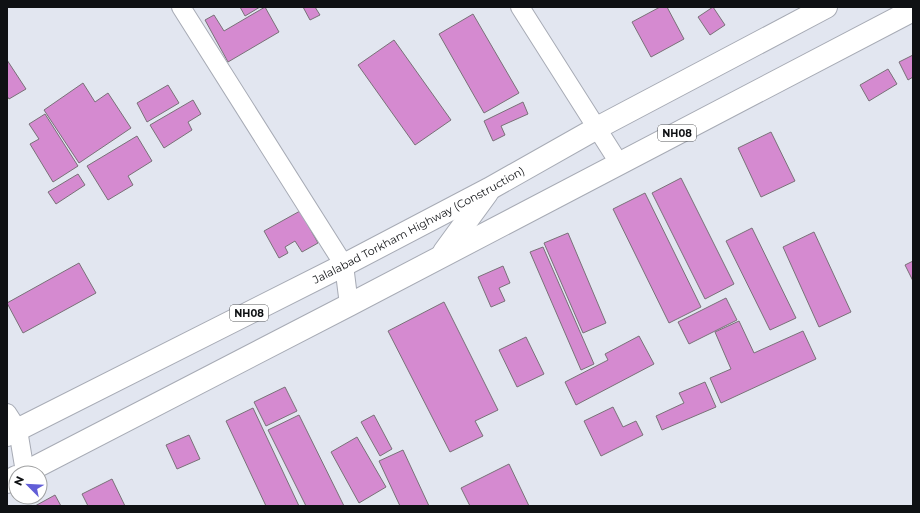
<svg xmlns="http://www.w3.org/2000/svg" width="920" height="513" font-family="Montserrat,sans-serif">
<rect width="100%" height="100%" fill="#e2e6f0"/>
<path fill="#d58ad0" stroke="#797178" d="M 240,7 L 260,7 L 245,16 Z
M 265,7 L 279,32 L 228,62 L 205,20 L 214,15 L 224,31 Z
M 303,7 L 315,7 L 320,15 L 310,20 Z
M 660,7 L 667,7 L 684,39 L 651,57 L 632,22 Z
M 713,7 L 725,25 L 710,35 L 698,17 Z
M 473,14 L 519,93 L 484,113 L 439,34 Z
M 394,40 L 451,120 L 415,145 L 358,65 Z
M 913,55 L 913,77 L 908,80 L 899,62 Z
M 7,60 L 26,89 L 9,99 L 7,96 Z
M 888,69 L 897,84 L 869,101 L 860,85 Z
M 83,83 L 95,102 L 108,93 L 131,128 L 79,163 L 44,110 Z
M 168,85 L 179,103 L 147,122 L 137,103 Z
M 193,100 L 201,114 L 188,122 L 192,130 L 164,148 L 150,125 Z
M 523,102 L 528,114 L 501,126 L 505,135 L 493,141 L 484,121 Z
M 45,114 L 78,166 L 53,182 L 30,144 L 39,139 L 29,124 Z
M 771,132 L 795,181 L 761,197 L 738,148 Z
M 137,136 L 152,161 L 128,176 L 133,185 L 108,200 L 87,166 Z
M 78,174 L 85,185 L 56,204 L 48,192 Z
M 681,178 L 734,284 L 705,299 L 652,193 Z
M 645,193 L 701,307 L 669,323 L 613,209 Z
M 300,211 L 318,243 L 302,252 L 295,241 L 285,247 L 288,253 L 279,258 L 264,231 Z
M 752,228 L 796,318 L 770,330 L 726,241 Z
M 814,232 L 851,312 L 819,327 L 783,247 Z
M 568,233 L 606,323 L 583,333 L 544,243 Z
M 543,247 L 594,364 L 581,370 L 530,252 Z
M 913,261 L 913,281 L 905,265 Z
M 79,263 L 96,293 L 23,333 L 7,303 Z
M 503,266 L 510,283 L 499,288 L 505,301 L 491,307 L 478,277 Z
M 726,298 L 737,320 L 689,344 L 678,322 Z
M 444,302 L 498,410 L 475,421 L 483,436 L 450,452 L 388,331 Z
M 739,321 L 754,353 L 803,331 L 816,359 L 721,403 L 710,378 L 731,369 L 715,332 Z
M 639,336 L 654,364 L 576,405 L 565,382 L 608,360 L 605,354 Z
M 526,337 L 544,374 L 517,387 L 499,350 Z
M 705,382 L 716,407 L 662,430 L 656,416 L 684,403 L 679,393 Z
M 285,387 L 297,411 L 266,426 L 254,402 Z
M 613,407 L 623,427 L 636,421 L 643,435 L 601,456 L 584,421 Z
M 253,408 L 299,506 L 266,506 L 226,421 Z
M 299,415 L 344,506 L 306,506 L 268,430 Z
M 374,415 L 392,449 L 380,456 L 361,422 Z
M 189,435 L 200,459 L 177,469 L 166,445 Z
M 357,437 L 386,487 L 359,503 L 331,452 Z
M 403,450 L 429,506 L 400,506 L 379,461 Z
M 509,464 L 529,506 L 470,506 L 461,488 Z
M 112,479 L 125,506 L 88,506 L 82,494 Z
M 55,495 L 61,506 L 35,506 Z"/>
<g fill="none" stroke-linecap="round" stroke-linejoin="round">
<defs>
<path id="minor" d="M 181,7 L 344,265 L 349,305
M 520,7 L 619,163
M 7,413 L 18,430 L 25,472"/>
<g id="trunk">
<path d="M 444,252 L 487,193"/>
<path id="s1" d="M 7,435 L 344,265 L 489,189 L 597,128 L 826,7"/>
<path d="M 24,473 L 349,305 L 913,10"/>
<path d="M 7,482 L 16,477"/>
</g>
</defs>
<use href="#minor" stroke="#a7abb5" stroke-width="20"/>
<use href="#trunk" stroke="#a7abb5" stroke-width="24"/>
<use href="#minor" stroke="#fff" stroke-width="18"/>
<use href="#trunk" stroke="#fff" stroke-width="22"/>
</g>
<g text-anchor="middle" stroke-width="3" stroke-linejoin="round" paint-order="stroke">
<g fill="#fff" stroke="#57585a" stroke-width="1">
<rect x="658" y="125" width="38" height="16" rx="3"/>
<rect x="230" y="305" width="38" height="16" rx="3"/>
</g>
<g font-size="10" font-weight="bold" fill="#0f1114">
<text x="677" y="137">NH08</text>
<text x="249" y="317">NH08</text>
</g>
<g font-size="11" fill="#0f1114" stroke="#fff">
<text dy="4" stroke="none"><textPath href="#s1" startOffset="462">Jalalabad Torkham Highway (Construction)</textPath></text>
</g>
</g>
<rect width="920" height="513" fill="none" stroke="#0f1114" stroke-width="16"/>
<g transform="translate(28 485) rotate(294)"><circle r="19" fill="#ffffff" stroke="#9fa0a1"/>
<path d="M0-3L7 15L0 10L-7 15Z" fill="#625ed7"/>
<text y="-6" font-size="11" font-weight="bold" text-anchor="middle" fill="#0f1114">N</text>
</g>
</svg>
